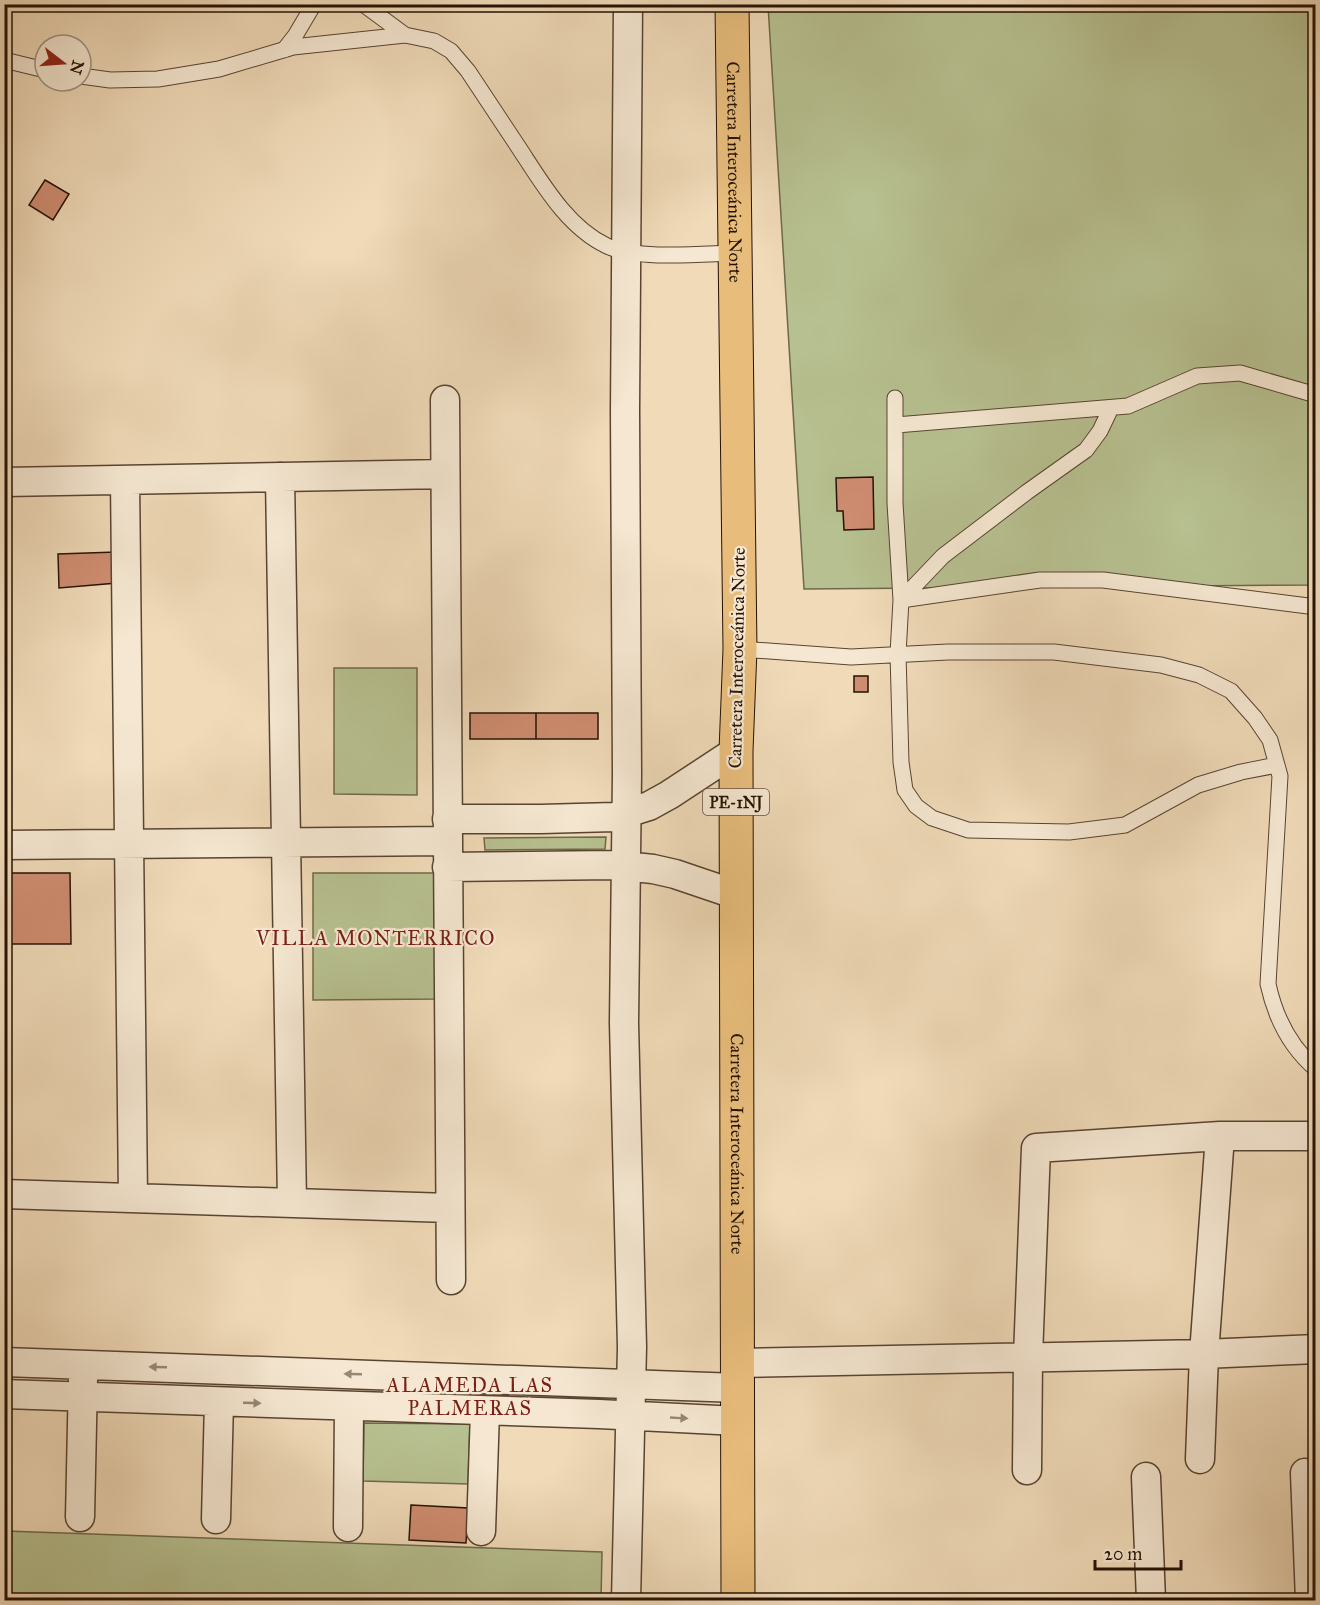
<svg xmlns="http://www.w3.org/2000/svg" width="1320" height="1605" font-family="'IM FELL Great Primer',serif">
<rect width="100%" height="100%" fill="#f0dab8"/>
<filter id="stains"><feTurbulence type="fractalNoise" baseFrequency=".00333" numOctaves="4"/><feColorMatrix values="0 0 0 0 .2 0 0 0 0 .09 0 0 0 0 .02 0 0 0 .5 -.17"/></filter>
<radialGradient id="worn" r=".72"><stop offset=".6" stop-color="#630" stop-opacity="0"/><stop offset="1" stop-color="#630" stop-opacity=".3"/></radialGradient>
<path fill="#b7c090" stroke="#6e694a" stroke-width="1.5" d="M 768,5 L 1315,5 L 1315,585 L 804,589 Z
M 334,668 L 417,668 L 417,795 L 334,794 Z
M 606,837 L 605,849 L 485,850 L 484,838 Z
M 313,873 L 438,873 L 438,999 L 313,1000 Z
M 364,1423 L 470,1424 L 468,1484 L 363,1481 Z
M 5,1531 L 602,1552 L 601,1600 L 5,1600 Z"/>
<path fill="#cf8d71" stroke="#251204" stroke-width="1.5" d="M 45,180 L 69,194 L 53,220 L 29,205 Z
M 873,477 L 874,529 L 844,530 L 843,511 L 837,511 L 836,478 Z
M 116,552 L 117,583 L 59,588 L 58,554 Z
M 854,676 L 868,676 L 868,692 L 854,692 Z
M 470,713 L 536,713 L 536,739 L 470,739 Z
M 536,713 L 598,713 L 598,739 L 536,739 Z
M 4,873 L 70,873 L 71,944 L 4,944 Z
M 411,1505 L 468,1508 L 466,1543 L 409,1540 Z"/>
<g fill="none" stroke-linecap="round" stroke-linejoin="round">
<defs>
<path id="lane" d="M 363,4 L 405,35 L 434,41 L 451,51 L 468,71 C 485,97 502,122 519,148 C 542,183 567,227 607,246 C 638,260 700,254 735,253
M 284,50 L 295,36 L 314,4
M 4,60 L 45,70
M 81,76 L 110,80 L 158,79 L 219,69 L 293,47 L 405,35
M 895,398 L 895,503 L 901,600 L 898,654 L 901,762 L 905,790 L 916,806 L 932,818 L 968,830 L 1069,832 L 1125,825 L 1198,785 L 1241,772 L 1277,765
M 896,425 L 1128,406 L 1197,376 L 1240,373 L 1316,395
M 901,600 L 1040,580 L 1103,580 L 1316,607
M 901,600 L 943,556 L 1027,492 L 1086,450 L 1100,431 L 1111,408
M 740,649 L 851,657 L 948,652 L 1054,652 L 1161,665 L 1199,675 L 1231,691 L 1255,718 L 1270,740 L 1280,776 L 1268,984 C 1275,1016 1290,1047 1316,1069"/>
<path id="street" d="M 445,400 L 451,1280
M 280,477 L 292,1203
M 125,480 L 133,1198
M 4,482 L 445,474
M 447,819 L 541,819 L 614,817 L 649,806 L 669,795 L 736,751
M 4,845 L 447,841
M 447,867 L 614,865 L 653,869 L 675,874 L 737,895
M 4,1194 L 449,1208
M 4,1362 L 738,1388
M 738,1363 L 1204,1354 L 1316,1349
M 4,1394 L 599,1414 L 738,1421
M 1200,1459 L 1204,1354 L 1220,1136
M 1027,1470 L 1028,1357 L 1036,1148 L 1220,1136 L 1316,1136
M 1305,1473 L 1310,1600
M 1146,1477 L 1151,1600
M 80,1517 L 83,1378
M 216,1519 L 219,1402
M 348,1527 L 349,1406
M 481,1531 L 485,1411
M 626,1600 L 632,1347 L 624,1023 L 627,774 L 625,411 L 628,4"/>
<g id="highway">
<path id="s1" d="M 732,4 L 740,649 L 736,751 L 738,1600"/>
</g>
</defs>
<use href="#lane" stroke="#584431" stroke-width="17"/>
<use href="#street" stroke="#584431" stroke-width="31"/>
<use href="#highway" stroke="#251204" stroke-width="35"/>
<use href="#lane" stroke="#f5e7d1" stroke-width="15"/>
<use href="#street" stroke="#f5e7d1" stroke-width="28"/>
<use href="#highway" stroke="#e8bd7c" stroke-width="33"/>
</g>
<defs><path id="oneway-solid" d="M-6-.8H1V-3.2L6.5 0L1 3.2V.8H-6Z" transform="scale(1.5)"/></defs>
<g fill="#978775">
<use href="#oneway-solid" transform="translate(158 1367) rotate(-178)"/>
<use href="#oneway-solid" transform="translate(353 1374) rotate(-178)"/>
<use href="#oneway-solid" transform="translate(252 1403) rotate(2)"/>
<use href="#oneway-solid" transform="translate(679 1418) rotate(3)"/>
</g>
<g text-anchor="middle" stroke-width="4.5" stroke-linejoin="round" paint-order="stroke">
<rect fill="#f5e7d1" stroke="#635242" stroke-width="1.5" x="703" y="789" width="66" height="26" rx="4.5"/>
<g font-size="16" font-weight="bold" fill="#251204">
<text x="736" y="808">PE-1NJ</text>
</g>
<g font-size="18" fill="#251204" stroke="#f5e7d1">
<text dy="6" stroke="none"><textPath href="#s1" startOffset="168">Carretera Interoceánica Norte</textPath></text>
<text transform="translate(737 658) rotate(-89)" y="6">Carretera Interoceánica Norte</text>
<text dy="6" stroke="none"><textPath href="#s1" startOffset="1140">Carretera Interoceánica Norte</textPath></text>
</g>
<g font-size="20" letter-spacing="1.5" fill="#7a1f14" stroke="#f5e7d1">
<text x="376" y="945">VILLA MONTERRICO</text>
<text x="470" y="1392">ALAMEDA LAS<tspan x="470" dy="23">PALMERAS</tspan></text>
</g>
</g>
<rect width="1320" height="1605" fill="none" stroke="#f0dab8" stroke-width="24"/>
<rect x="6" y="6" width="1308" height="1593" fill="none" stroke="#251204" stroke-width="3"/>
<rect x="12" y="12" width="1296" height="1581" fill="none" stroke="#251204" stroke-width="1.5"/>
<g transform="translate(63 63) rotate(107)"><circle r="28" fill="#f5e7d1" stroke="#a2927f" stroke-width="1.5"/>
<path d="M0-4.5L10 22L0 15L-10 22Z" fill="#8f2418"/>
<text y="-9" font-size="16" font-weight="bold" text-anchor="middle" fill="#251204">N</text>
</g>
<path d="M1095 1560v9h86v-9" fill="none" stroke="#251204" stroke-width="3"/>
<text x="1104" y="1560" font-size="18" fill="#251204" stroke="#f5e7d1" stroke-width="4.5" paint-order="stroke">20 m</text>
<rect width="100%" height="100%" filter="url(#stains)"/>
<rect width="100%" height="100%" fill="url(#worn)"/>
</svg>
